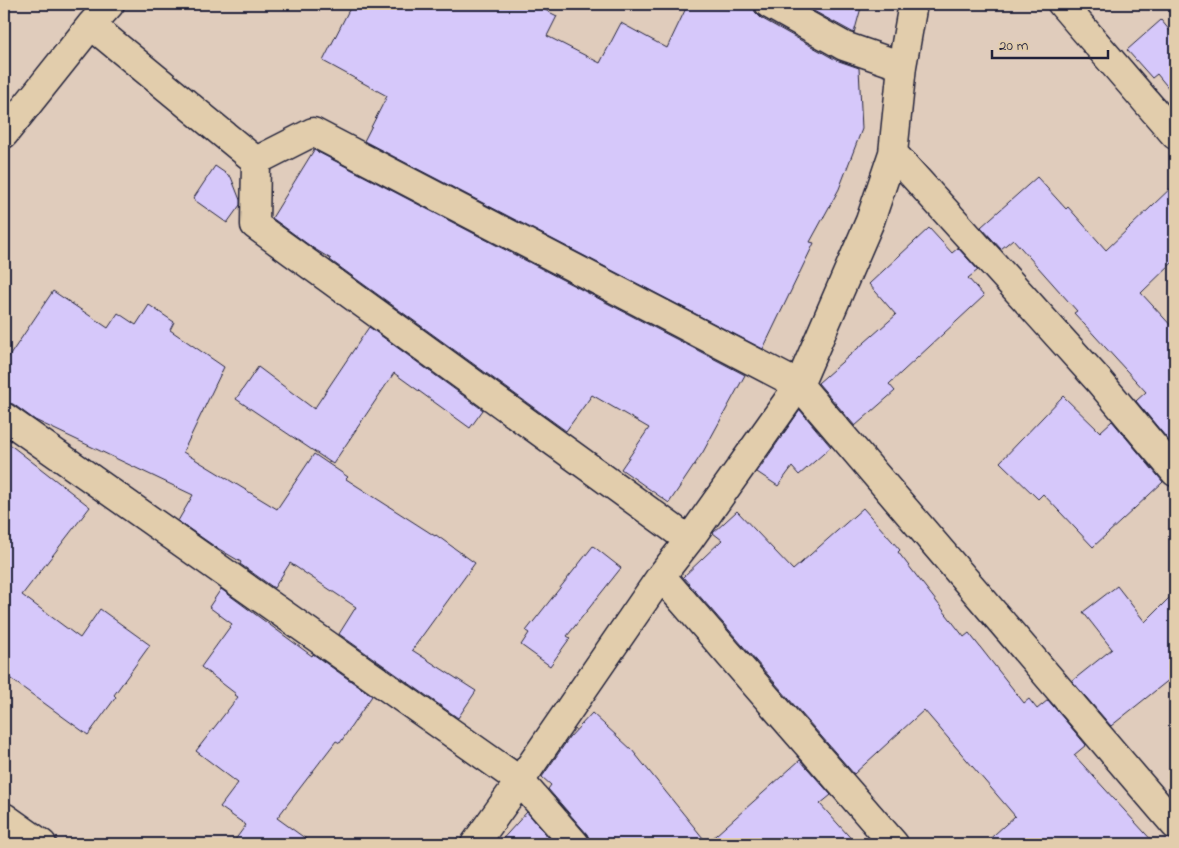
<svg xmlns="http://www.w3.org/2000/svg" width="1179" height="848" font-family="'Indie Flower',sans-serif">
<rect width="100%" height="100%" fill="#e0ccbc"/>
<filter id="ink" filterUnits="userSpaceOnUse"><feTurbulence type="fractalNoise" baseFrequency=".02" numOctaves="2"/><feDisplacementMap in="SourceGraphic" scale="10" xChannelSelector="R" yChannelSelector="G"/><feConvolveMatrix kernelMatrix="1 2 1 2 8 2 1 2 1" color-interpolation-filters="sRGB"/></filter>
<g filter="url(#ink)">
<path fill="#d6c8fa" stroke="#22223b" d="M 352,4 L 533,4 L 557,16 L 547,36 L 600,63 L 621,23 L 667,48 L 688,4 L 753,4 L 755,12 L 761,18 L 836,60 L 859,68 L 862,129 L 839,189 L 810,242 L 814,243 L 763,349 L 364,141 L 387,96 L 323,61 Z
M 801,4 L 862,4 L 854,33 Z
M 1161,20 L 1175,37 L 1175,96 L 1157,74 L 1152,78 L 1127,50 Z
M 314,150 L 745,375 L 703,452 L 669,503 L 621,469 L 649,428 L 592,395 L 566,431 L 330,260 L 331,259 L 313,248 L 272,218 Z
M 215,166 L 231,177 L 240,200 L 240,205 L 227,223 L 193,199 Z
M 1037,177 L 1066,209 L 1068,207 L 1106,250 L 1175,184 L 1175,260 L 1141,293 L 1175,330 L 1175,448 L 1136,401 L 1146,392 L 1074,313 L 1077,311 L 1013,239 L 1001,249 L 981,227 Z
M 929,228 L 952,253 L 958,248 L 978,270 L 968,278 L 984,296 L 889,384 L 895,391 L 855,426 L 818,383 L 896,315 L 869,284 Z
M 53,291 L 108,328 L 118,313 L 136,325 L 149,305 L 174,322 L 170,330 L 224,367 L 183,452 L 277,509 L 314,454 L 348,477 L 346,479 L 435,536 L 436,535 L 475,563 L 412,650 L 476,691 L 458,718 L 339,634 L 356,607 L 290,563 L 274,588 L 240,564 L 241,562 L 214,546 L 178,521 L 193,495 L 35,420 L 13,404 L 4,402 L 4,364 Z
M 369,327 L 483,410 L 470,428 L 394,373 L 333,464 L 236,399 L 258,367 L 314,409 Z
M 1063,396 L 1100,432 L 1112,421 L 1163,482 L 1093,547 L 1043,494 L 1038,499 L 1000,462 Z
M 800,410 L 831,447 L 799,475 L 792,467 L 778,486 L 757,472 Z
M 4,440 L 90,507 L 22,595 L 80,638 L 100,609 L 150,645 L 114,695 L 116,697 L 88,735 L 4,674 Z
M 863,508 L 900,550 L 898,552 L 964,637 L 969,633 L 1024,703 L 1029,699 L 1037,709 L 1048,700 L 1086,745 L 1074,755 L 1155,844 L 984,844 L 1015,816 L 924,710 L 854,774 L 683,577 L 722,540 L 713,533 L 737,511 L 793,570 Z
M 593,546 L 621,568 L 567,636 L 570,638 L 550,666 L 521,645 L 529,633 L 526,631 Z
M 1117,586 L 1145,622 L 1175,592 L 1175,675 L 1111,726 L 1072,681 L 1112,649 L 1083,612 Z
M 221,589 L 312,656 L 313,654 L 372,696 L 340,743 L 336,741 L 277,818 L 313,844 L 232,844 L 246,825 L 220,807 L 238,783 L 196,751 L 238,697 L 235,695 L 236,694 L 201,667 L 232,624 L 209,607 Z
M 592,713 L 632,750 L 707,843 L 800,760 L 831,795 L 820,804 L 856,844 L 590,844 L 590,841 L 587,834 L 548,789 L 551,785 L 542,777 L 569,738 Z
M 527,812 L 554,844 L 498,844 Z"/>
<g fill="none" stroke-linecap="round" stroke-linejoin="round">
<defs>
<path id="street" d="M 769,4 L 844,46 L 902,66
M 1062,4 L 1175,135
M 91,25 L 256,161 L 255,225 L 689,540
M 4,134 L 91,25 L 110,4
M 893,153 L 1099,381 L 1175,472
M 256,161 L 313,132 L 799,385 L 1175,825
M 4,417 L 520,781 L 575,844
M 661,576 L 894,844
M 4,817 L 42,844
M 475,844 L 520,781 L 661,576 L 689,540 L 799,385 L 870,221 L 893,153 L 902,66 L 913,4"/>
</defs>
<use href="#street" stroke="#22223b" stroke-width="31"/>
<use href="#street" stroke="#e2cdac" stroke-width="28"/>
</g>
</g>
<rect width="1179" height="848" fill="none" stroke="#e2cdac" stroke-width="20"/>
<rect x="10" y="10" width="1159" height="828" fill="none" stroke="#22223b" stroke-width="2" filter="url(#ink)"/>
<path d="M992 50v8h116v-8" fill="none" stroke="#22223b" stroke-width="2.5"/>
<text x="999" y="50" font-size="15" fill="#22223b" stroke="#e2cdac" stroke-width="4" paint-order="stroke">20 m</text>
</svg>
